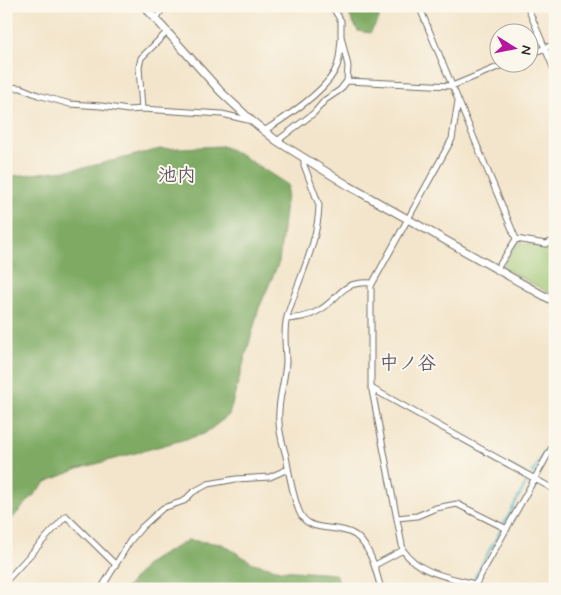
<svg xmlns="http://www.w3.org/2000/svg" width="561" height="595" font-family="Mynerve,'Klee One',sans-serif">
<rect width="100%" height="100%" fill="#fbf7ec"/>
<filter id="ink" filterUnits="userSpaceOnUse"><feTurbulence type="fractalNoise" baseFrequency=".02" numOctaves="2"/><feDisplacementMap in="SourceGraphic" scale="10" xChannelSelector="R" yChannelSelector="G"/><feConvolveMatrix kernelMatrix="1 2 1 2 8 2 1 2 1" color-interpolation-filters="sRGB"/></filter>
<filter id="wash" filterUnits="userSpaceOnUse"><feTurbulence type="fractalNoise" baseFrequency=".0096" numOctaves="4" result="noise"/><feDisplacementMap in="SourceGraphic" scale="20" xChannelSelector="R" yChannelSelector="G"/><feGaussianBlur stdDeviation="1.12" result="paint"/><feColorMatrix in="noise" values="0 0 0 0 0 0 0 0 0 0 0 0 0 0 0 0 0 1.4 0 .05"/><feComposite in="paint" operator="in"/></filter>
<g filter="url(#wash)">
<rect width="100%" height="100%" fill="#f3e5cb"/>
<path fill="#9dc571" stroke="#64784e" d="M 518,242 L 547,247 L 555,244 L 555,296 L 502,267 Z"/>
<path fill="#7eaa63" stroke="#546a47" d="M 344,6 L 379,6 L 379,19 L 370,33 L 358,31 Z
M 222,146 L 238,153 L 288,185 L 279,262 L 259,308 L 229,415 L 204,434 L 78,469 L 46,482 L 6,525 L 6,177 L 83,168 L 160,149 Z
M 188,540 L 222,544 L 253,563 L 280,570 L 335,574 L 344,589 L 125,589 L 148,563 Z"/>
<g fill="none" stroke-linecap="round" stroke-linejoin="round">
<path stroke="#4eb8cb" stroke-width="2" d="M 532,474 L 555,433
M 473,580 L 528,480
M 469,589 L 470,587"/>
</g>
</g>
<g filter="url(#ink)">
<g fill="none" stroke-linecap="round" stroke-linejoin="round">
<defs>
<path id="street" d="M 419,6 L 516,239
M 527,6 L 555,72
M 156,19 L 161,11 L 166,6
M 528,55 L 555,44
M 347,81 L 452,86 L 510,62
M 6,87 L 21,88 L 38,95 L 70,104 L 101,106 L 128,110 L 142,109 L 222,114 L 252,121
M 458,101 L 452,139 L 371,286 L 371,385 L 403,550 C 419,574 449,577 475,584
M 142,109 L 139,67 L 141,58 L 167,32
M 264,131 C 285,118 329,89 337,66 C 340,58 340,47 341,39
M 277,141 L 314,113 L 325,100 L 340,90 L 347,81 L 348,66 L 341,36 L 341,21 L 332,6
M 304,159 L 304,165 L 319,205 C 318,245 298,279 287,317 C 283,331 286,348 286,362 C 285,382 277,402 279,422 C 279,433 283,445 286,456 C 289,474 292,493 299,511 C 308,535 337,523 355,535 C 371,547 376,571 381,589
M 516,239 L 546,244 L 555,240
M 497,269 L 516,239
M 287,319 C 297,318 308,317 318,311 C 342,298 338,281 372,283
M 371,388 L 555,490
M 397,518 L 417,516 L 436,508 L 457,504 L 507,529
M 375,565 L 403,550
M 6,581 L 66,516 L 115,564
M 101,589 L 130,541 L 142,527 L 163,508 L 184,501 L 193,492 L 208,484 L 236,479 L 270,477 L 288,469
M 473,589 L 555,442"/>
<path id="secondary" d="M 144,6 L 221,92 L 252,121 L 277,141 L 349,186 L 555,302"/>
</defs>
<use href="#street" stroke="#716c63" stroke-width="7"/>
<use href="#secondary" stroke="#716c63" stroke-width="9"/>
<use href="#street" stroke="#fff" stroke-width="5"/>
<use href="#secondary" stroke="#fff" stroke-width="7"/>
</g>
</g>
<g text-anchor="middle" stroke-width="4" stroke-linejoin="round" paint-order="stroke">
<g font-size="19" font-weight="bold" fill="#60586a" stroke="#fbf7ec">
<text x="177" y="181">池内</text>
<text x="408" y="369">中ノ谷</text>
</g>
</g>
<rect width="561" height="595" fill="none" stroke="#fbf7ec" stroke-width="25"/>
<g transform="translate(514 48) rotate(100)"><circle r="24" fill="#fbf7ec" stroke="#a8a59f"/>
<path d="M0-4L9 19L0 12L-9 19Z" fill="#b5179e"/>
<text y="-8" font-size="14" font-weight="bold" text-anchor="middle" fill="#2b2b2b">N</text>
</g>
</svg>
